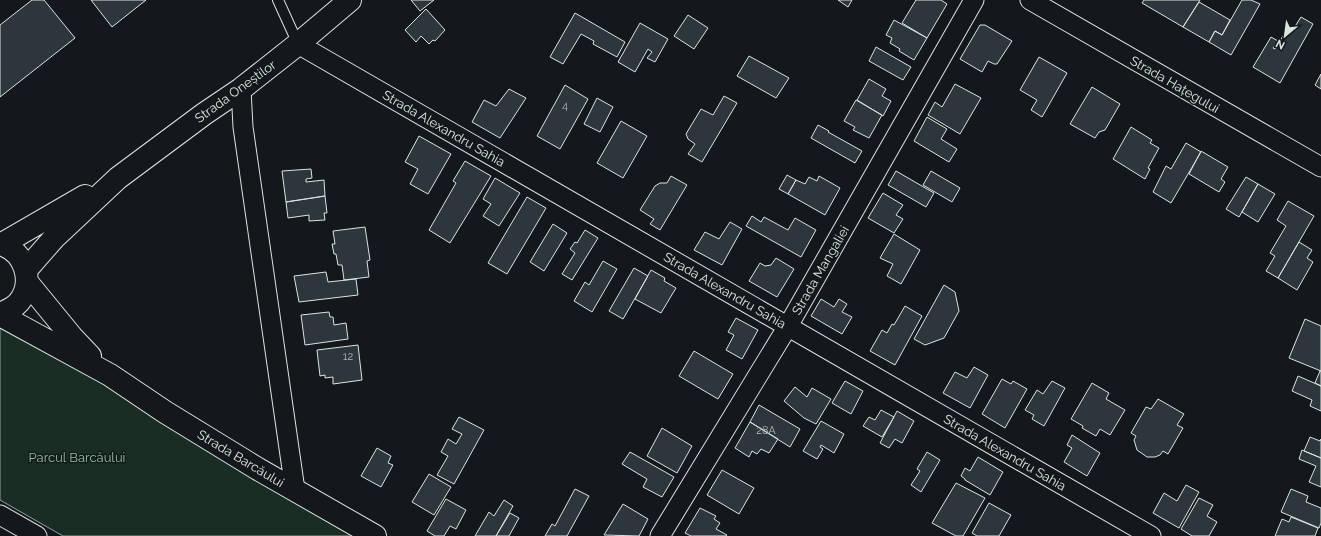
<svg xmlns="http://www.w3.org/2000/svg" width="1321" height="536" font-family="Raleway,sans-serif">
<rect width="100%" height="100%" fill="#14181c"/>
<path fill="#1a2d24" stroke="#939e99" d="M 0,327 L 51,349 L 155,419 L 263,484 L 353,536 L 63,536 L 0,500 Z"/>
<path fill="#2c363c" stroke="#d8e6dc" d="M 32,0 L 44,0 L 75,38 L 0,97 L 0,25 Z
M 91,0 L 146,0 L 112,27 Z
M 411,0 L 434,0 L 420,11 Z
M 838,0 L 852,0 L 848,7 Z
M 916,0 L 941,0 L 947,4 L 927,38 L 902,23 Z
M 1144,0 L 1200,0 L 1183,27 L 1142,3 Z
M 1242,0 L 1251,0 L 1260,4 L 1231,55 L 1209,42 L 1215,31 L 1222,35 Z
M 1199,2 L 1230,20 L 1222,35 L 1215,31 L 1209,42 L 1183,27 Z
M 426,9 L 445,30 L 435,41 L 433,40 L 429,44 L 421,36 L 416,42 L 405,30 Z
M 575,13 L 625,42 L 617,57 L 593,44 L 594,41 L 581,34 L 563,64 L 550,57 Z
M 688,15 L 708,28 L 694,49 L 674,36 Z
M 1301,17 L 1313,24 L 1280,83 L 1253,67 L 1271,37 L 1278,41 L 1273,48 L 1275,49 L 1289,26 L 1294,28 Z
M 894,20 L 927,38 L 914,60 L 899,51 L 900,49 L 890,43 L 892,38 L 886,35 Z
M 640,23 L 668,39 L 655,62 L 647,58 L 652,52 L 648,49 L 635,72 L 618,62 Z
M 980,25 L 985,25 L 1012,41 L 997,64 L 994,64 L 988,61 L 982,72 L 960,59 Z
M 876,47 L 911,67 L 903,80 L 869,61 Z
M 749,56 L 789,78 L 776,98 L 737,76 Z
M 1039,57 L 1067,73 L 1042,117 L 1031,110 L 1037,100 L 1020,90 Z
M 1321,74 L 1321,89 L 1315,85 Z
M 869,79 L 886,89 L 882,96 L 891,101 L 883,116 L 857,100 Z
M 955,84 L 981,98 L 960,134 L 928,115 L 935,102 L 942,107 Z
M 565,85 L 588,99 L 560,149 L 537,136 Z
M 1092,87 L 1120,104 L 1105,130 L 1099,132 L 1095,138 L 1070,124 Z
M 509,89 L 526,98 L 500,138 L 472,122 L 484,100 L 496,106 Z
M 724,96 L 737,103 L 702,162 L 688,154 L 695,144 L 688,139 L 686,134 L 701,109 L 713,115 Z
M 597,98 L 613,107 L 600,132 L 584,124 Z
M 856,100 L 882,115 L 869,138 L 853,130 L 855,127 L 844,121 Z
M 927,117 L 947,129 L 941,139 L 957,149 L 949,162 L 914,141 Z
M 621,121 L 647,136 L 623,178 L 597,163 Z
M 818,125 L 829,131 L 828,132 L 862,151 L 855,163 L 811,138 Z
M 1131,127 L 1152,140 L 1150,143 L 1159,148 L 1148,168 L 1150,169 L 1145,179 L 1113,159 Z
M 419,136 L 451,154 L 428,194 L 410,184 L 418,169 L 405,162 Z
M 1186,143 L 1201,152 L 1171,203 L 1153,192 L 1166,166 L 1171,169 Z
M 1201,151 L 1228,167 L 1221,179 L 1225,182 L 1219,192 L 1189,174 Z
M 465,161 L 491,176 L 450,243 L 429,230 L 456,183 L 453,181 Z
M 311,169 L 312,178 L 306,179 L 306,182 L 324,180 L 325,196 L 286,202 L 282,171 Z
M 896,171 L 934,193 L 926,207 L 888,185 Z
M 931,171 L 960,188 L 952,202 L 923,185 Z
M 787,175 L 796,180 L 788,194 L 779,189 Z
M 671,176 L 687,185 L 660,230 L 650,224 L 654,219 L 640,210 L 655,186 L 660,183 L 667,183 Z
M 819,176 L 840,188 L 825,215 L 788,194 L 796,180 L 805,184 L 809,177 L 817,181 Z
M 1246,177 L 1258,184 L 1239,217 L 1226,209 Z
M 495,178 L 520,193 L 499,226 L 483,216 L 491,204 L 483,199 Z
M 1258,184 L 1275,194 L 1258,222 L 1242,212 Z
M 883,193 L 903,205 L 896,215 L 903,219 L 894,233 L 868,218 Z
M 325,196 L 327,213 L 324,213 L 325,220 L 309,221 L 309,215 L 288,218 L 286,202 Z
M 527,197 L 546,208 L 507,274 L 488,263 Z
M 1288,201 L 1314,216 L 1278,278 L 1266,271 L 1275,256 L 1270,253 L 1286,226 L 1277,220 Z
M 752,216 L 761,222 L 764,217 L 788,230 L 795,218 L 816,230 L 801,257 L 746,226 Z
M 730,222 L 742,229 L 722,265 L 694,250 L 705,232 L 719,239 Z
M 553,224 L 567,233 L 544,271 L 530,262 Z
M 365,227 L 370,260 L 367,261 L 369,277 L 344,280 L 342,265 L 338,265 L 336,254 L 334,254 L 332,244 L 335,244 L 333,231 Z
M 585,230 L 598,238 L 572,280 L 562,274 L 575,253 L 570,249 L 575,242 L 577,243 Z
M 894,234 L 920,250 L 901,284 L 887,276 L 893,264 L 880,258 Z
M 1299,242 L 1312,250 L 1307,258 L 1313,262 L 1297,290 L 1278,278 Z
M 776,258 L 794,269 L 777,297 L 749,281 L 760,263 L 765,266 L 771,265 Z
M 603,261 L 617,269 L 592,312 L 574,301 L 585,282 L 589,285 Z
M 634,268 L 648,276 L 623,319 L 609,311 Z
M 651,270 L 665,278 L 664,281 L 676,288 L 661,313 L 635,299 Z
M 326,272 L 328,282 L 356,279 L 358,295 L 299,302 L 294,276 Z
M 944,285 L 955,292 L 959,311 L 944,338 L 925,345 L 914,339 Z
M 821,299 L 834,307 L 839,299 L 847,304 L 842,312 L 852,317 L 842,334 L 811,316 Z
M 905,306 L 922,316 L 895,365 L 870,351 L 882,330 L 887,333 L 892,324 L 894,325 Z
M 329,312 L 330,317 L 333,317 L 334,325 L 346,323 L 348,339 L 305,345 L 301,315 Z
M 736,318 L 758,330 L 742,359 L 726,350 L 734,335 L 728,332 Z
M 1305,319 L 1321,326 L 1321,371 L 1289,358 Z
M 358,345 L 362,380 L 333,384 L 333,377 L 325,378 L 325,375 L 320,376 L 317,350 Z
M 694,351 L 733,374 L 718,399 L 679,376 Z
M 974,367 L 988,375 L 970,408 L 943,393 L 955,372 L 967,378 Z
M 1320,371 L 1321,371 L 1321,386 L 1315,383 Z
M 1298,376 L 1321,386 L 1321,411 L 1310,406 L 1312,400 L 1292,391 Z
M 1002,379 L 1011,384 L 1013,381 L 1027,389 L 1005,428 L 982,414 Z
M 845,381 L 863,391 L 851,414 L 832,403 Z
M 1052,381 L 1065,388 L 1044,426 L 1032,419 L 1034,415 L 1025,410 L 1037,390 L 1043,394 Z
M 1092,383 L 1109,393 L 1106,399 L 1125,410 L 1110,435 L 1100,429 L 1096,436 L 1082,428 L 1083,426 L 1071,419 Z
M 795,387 L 807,397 L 812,388 L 831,399 L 816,424 L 804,418 L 784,401 Z
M 1158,399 L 1184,414 L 1177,425 L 1183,428 L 1168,454 L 1163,451 L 1160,455 L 1155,457 L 1147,457 L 1137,450 L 1134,440 L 1136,436 L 1131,433 L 1146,407 L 1151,409 Z
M 759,405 L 800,429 L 790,447 L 750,422 Z
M 881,410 L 894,417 L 882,437 L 863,426 L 869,417 L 875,420 Z
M 897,411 L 914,421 L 902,443 L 895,439 L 889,448 L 880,443 Z
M 459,417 L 484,430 L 454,484 L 437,475 L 448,456 L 441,452 L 448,439 L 456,444 L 462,434 L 452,429 Z
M 821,421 L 844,434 L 834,453 L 821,445 L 820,447 L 823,449 L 817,459 L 803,451 Z
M 750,422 L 778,439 L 769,453 L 761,449 L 757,454 L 752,451 L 749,457 L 735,448 Z
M 662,428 L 692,446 L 677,473 L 647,456 Z
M 1072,435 L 1100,453 L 1087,476 L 1064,462 L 1072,448 L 1067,445 Z
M 1310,437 L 1320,441 L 1321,439 L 1321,458 L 1304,451 Z
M 377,448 L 391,456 L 388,463 L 393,465 L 381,487 L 361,476 Z
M 1302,450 L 1321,458 L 1321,487 L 1309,482 L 1316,466 L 1299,459 Z
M 630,452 L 674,477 L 662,497 L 643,487 L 647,479 L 622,464 Z
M 927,452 L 940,460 L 921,492 L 911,485 L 920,471 L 917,469 Z
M 978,457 L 1003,472 L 990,495 L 965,480 L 965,479 L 961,476 L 965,468 L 970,471 Z
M 722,470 L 754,488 L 739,514 L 707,495 Z
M 429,474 L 451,487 L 434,515 L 412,502 Z
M 956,483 L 985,498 L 963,536 L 956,536 L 932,523 Z
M 1186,485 L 1199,492 L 1179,528 L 1153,513 L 1164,493 L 1177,501 Z
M 575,489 L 589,496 L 567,536 L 545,536 L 552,524 L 555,526 Z
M 1291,489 L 1308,496 L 1306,502 L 1321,508 L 1321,523 L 1319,528 L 1281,512 Z
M 1199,498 L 1213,505 L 1207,516 L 1217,522 L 1209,536 L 1192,536 L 1181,529 Z
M 446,499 L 466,510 L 456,529 L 450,526 L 444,536 L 435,536 L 427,531 Z
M 504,500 L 513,506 L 496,536 L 475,536 L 489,512 L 494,516 Z
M 989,503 L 1011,515 L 999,536 L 977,536 L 972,533 Z
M 623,504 L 648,519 L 639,536 L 604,535 Z
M 700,508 L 716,516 L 714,519 L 720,523 L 716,529 L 727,535 L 726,536 L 691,536 L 685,533 Z
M 510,513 L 519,518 L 509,536 L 496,536 Z
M 1291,517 L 1318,528 L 1315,536 L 1275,536 L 1282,519 L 1289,522 Z"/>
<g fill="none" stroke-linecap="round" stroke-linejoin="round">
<defs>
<path id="service" d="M 278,0 L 298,44"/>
<path id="minor" d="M 1030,0 L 1321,167
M 298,44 L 1151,536
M 241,89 L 243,127 L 295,490
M 0,515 L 37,536
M 660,536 L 788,326 L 974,0"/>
<path id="tertiary" d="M 0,244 C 25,251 35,282 19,302 C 14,308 7,311 0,314
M 2,244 L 85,196
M 26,270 L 54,238 L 118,178 L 204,114 L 241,89 L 298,44 L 350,0
M 27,282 L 72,337 L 90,356
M 0,315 L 110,375 L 165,412 L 258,469 L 375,536"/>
</defs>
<use href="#service" stroke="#d8e6dc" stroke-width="12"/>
<use href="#minor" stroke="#d8e6dc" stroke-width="21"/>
<use href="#tertiary" stroke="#d8e6dc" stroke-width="24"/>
<use href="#service" stroke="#14181c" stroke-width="10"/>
<use href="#minor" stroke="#14181c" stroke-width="19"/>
<use href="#tertiary" stroke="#14181c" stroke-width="22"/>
</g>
<g text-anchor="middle" stroke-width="3" stroke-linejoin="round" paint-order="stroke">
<g font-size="11" fill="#adbab4">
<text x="565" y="109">4</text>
<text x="348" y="360">12</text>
<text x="766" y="434">28A</text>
</g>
<g font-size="13" fill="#d8e6dc" stroke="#14181c">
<text transform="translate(1175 84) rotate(30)" y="5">Strada Hațegului</text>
<text transform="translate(235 91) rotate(-36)" y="5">Strada Oneștilor</text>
<text transform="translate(444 128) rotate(30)" y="5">Strada Alexandru Sahia</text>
<text transform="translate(820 270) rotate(-60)" y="5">Strada Mangaliei</text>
<text transform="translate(725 290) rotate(30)" y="5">Strada Alexandru Sahia</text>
<text transform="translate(1005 452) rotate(30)" y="5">Strada Alexandru Sahia</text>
<text transform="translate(241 458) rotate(31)" y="5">Strada Barcăului</text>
</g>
<g font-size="13" fill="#8ac095" stroke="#14181c">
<text x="77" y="462">Parcul Barcăului</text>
</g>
</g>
<g transform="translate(1285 36) rotate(209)" stroke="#14181c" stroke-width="3" paint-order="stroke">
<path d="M0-3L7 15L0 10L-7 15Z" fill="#d8e6dc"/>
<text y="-6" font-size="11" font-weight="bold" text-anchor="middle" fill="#d8e6dc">N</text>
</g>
</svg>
